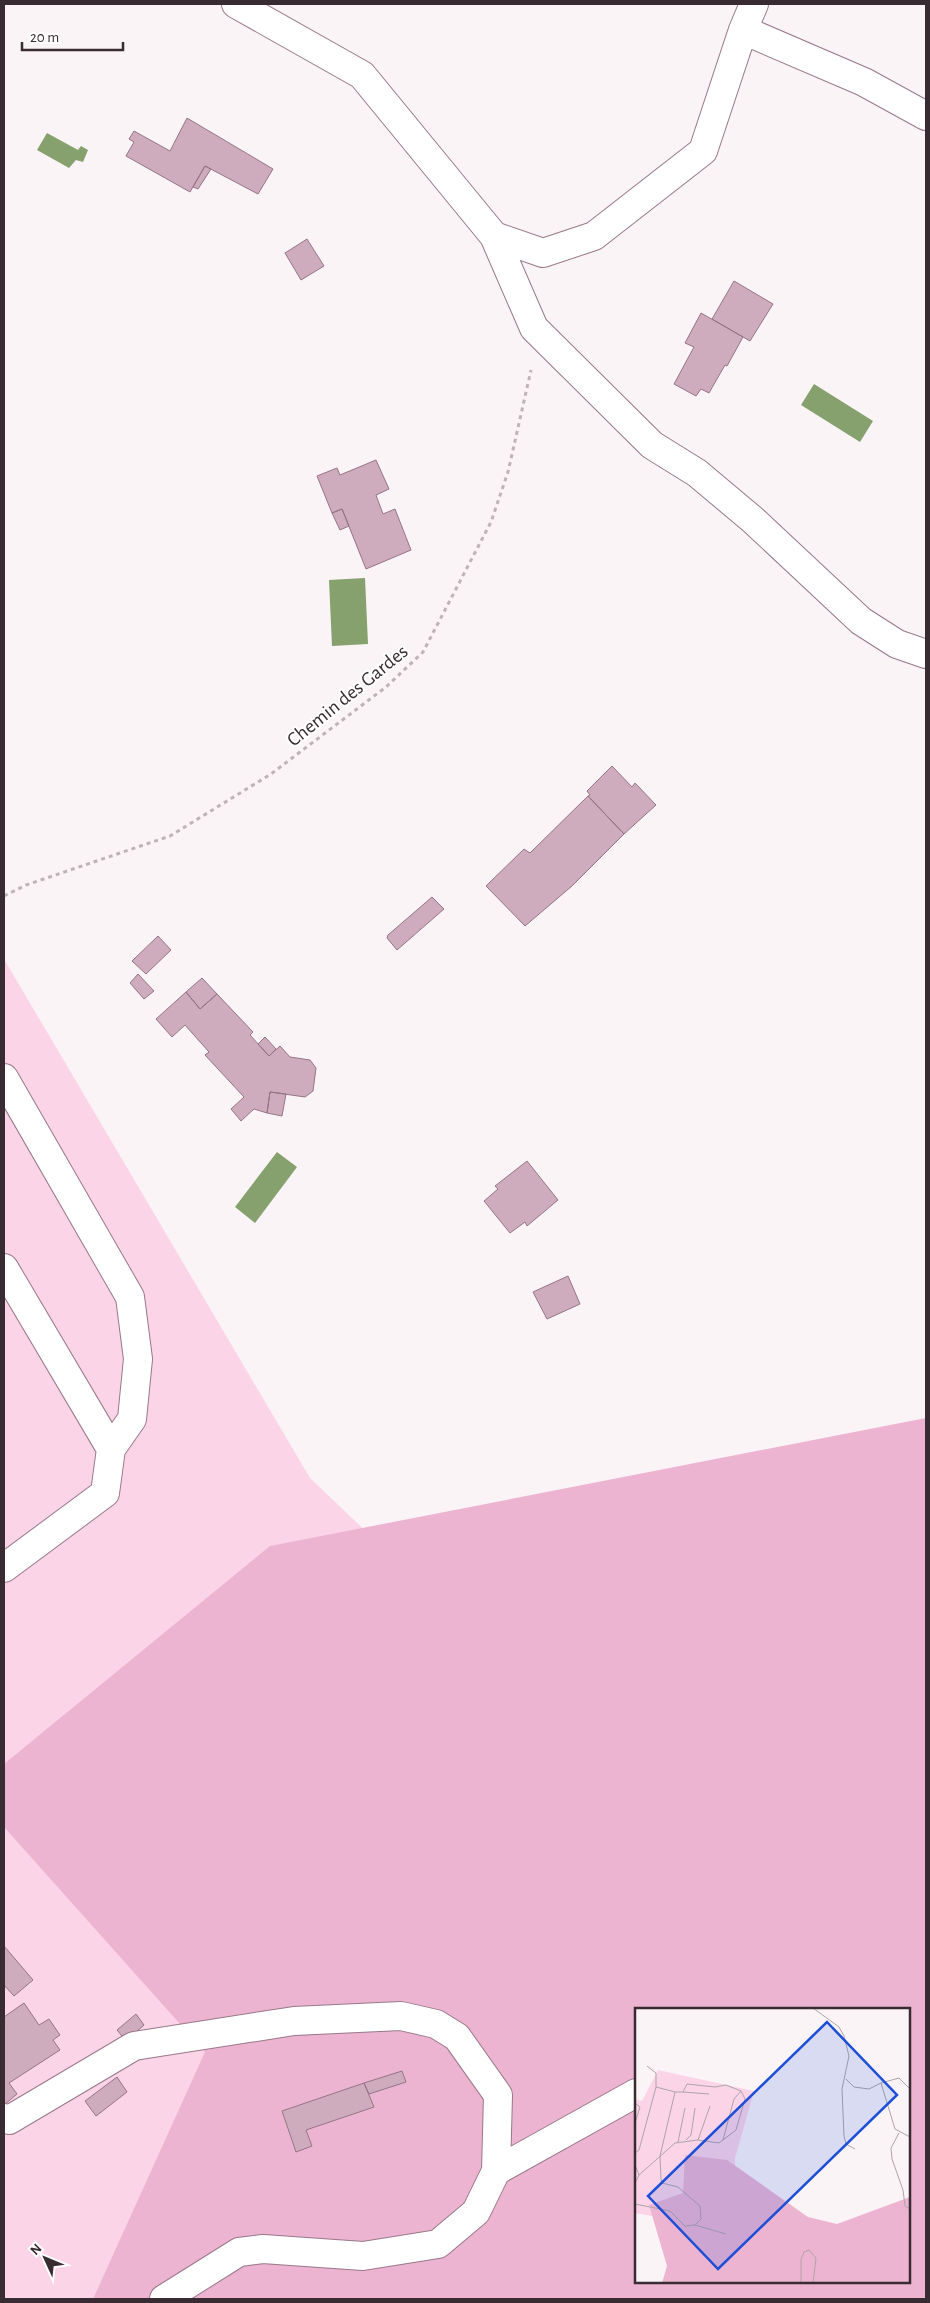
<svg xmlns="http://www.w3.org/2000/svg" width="930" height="2303" font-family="'Alegreya Sans',sans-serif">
<rect width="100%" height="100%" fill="#fbf4f7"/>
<path fill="#fbd4e7" d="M 4,959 L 310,1478 L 565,1721 L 636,2009 L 550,2299 L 4,2299 Z"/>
<path fill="#edb4d2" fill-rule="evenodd" d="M 926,1418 L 926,2299 L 93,2299 L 205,2052 L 4,1827 L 4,1764 L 270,1546 ZM 636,2009 L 909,2009 L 909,2282 L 636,2282 Z"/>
<path fill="#86a06e" d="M 47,133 L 78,150 L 81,146 L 88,150 L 83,162 L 76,160 L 69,168 L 37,150 Z
M 814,384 L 873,421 L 860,442 L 801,405 Z
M 365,578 L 368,644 L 332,646 L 329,580 Z
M 277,1152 L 297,1167 L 255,1223 L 235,1207 Z"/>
<path fill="#ceacbd" stroke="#957585" d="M 187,118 L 273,169 L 258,194 L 205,166 L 190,192 L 126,156 L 134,142 L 129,139 L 134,131 L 170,151 Z
M 205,166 L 211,169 L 198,189 L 193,187 Z
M 307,239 L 324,266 L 301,280 L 285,253 Z
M 734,281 L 773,304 L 750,341 L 712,319 Z
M 701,313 L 743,337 L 727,366 L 725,365 L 709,393 L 701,389 L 696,396 L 674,384 L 694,347 L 685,343 Z
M 376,460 L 389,489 L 376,495 L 383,514 L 395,509 L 411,550 L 366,569 L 342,509 L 332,513 L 317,476 L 337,468 L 340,475 Z
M 342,509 L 349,526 L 340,530 L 332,513 Z
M 612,766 L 632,787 L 635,783 L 656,805 L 624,834 L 588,796 L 590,795 L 587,791 Z
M 588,796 L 624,834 L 572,886 L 525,926 L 486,886 L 524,849 L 530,853 Z
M 432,897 L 444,909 L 397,950 L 387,938 L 388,935 Z
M 158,936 L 171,950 L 146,974 L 132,961 Z
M 138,974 L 154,991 L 144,999 L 130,983 Z
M 202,978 L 217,994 L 200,1009 L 186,992 Z
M 186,992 L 200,1009 L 217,994 L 253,1032 L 250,1035 L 269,1056 L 280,1046 L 290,1057 L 310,1060 L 316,1068 L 313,1091 L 305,1097 L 270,1092 L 267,1113 L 254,1109 L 241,1121 L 231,1109 L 244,1097 L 205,1055 L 209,1052 L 185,1025 L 172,1037 L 156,1019 Z
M 265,1037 L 276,1049 L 269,1056 L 258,1044 Z
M 270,1092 L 286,1094 L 282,1116 L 267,1113 Z
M 527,1161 L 558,1200 L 527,1226 L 525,1222 L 510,1233 L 484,1201 L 498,1189 L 495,1186 Z
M 568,1276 L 580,1304 L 547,1319 L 533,1292 Z
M 4,1946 L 33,1980 L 14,1996 L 4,1985 Z
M 24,2003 L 39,2025 L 49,2019 L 60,2035 L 53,2040 L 60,2050 L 9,2083 L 17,2094 L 4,2105 L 4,2017 Z
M 136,2014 L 144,2025 L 126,2041 L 117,2030 Z
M 402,2071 L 406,2082 L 369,2094 L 364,2083 Z
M 117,2077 L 127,2092 L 96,2116 L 85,2101 Z
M 364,2083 L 374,2107 L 306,2130 L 312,2146 L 296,2152 L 282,2111 Z"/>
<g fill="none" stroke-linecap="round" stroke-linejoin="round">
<defs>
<path id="minor" d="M 236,4 L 362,75 L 494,236 L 534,328 L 652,445 L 697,473 L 753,520 L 861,621 L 897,644 L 926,654
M 743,30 L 754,4
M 494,236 L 543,253 L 594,236 L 703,151 L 743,30 L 864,82 L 926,116
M 4,1078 L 130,1297 L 138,1359 L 132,1419 L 111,1449 L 105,1493 L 4,1568
M 4,1268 L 111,1449
M 4,2118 L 9,2120 L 134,2046 L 294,2021 L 401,2016 L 436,2024 L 457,2037 L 498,2095 L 496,2171 L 476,2212 L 438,2244 L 363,2256 L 263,2249 L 239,2252 L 164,2299
M 496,2171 L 636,2093"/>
</defs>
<use href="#minor" stroke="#987889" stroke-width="30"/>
<path stroke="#bdb4b8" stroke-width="3" stroke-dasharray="4 4" stroke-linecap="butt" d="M 4,896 L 26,885 L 170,836 L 271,774 L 386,687 L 423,652 L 491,522 L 508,472 L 531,370"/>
<use href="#minor" stroke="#fff" stroke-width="28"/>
</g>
<g text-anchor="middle" stroke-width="4" stroke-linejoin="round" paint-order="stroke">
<g font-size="20" fill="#382b32" stroke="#fff">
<text transform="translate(347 695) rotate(-39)" y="7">Chemin des Gardes</text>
</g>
</g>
<g transform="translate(635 2008)">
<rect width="275" height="275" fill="#fbf4f7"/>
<path d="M 23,62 L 119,83 L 100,150 L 101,188 L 33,211 L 0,205 L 0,91 L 7,93 Z" fill="#fbd4e7"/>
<path d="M 50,147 L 92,152 L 173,209 L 202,216 L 275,189 L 275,275 L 27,275 L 32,258 L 14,197 L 48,185 Z" fill="#edb4d2"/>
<path fill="none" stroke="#ada4a8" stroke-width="1" d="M 178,0 L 204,19 L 209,28 L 214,48 L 207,81 L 209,128 L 211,136 L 220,141M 211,71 L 219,79 L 234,81 L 246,75 L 260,121 L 275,129M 246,75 L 264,70 L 275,81M 40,84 L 48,84 L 52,76 L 80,79 L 91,77 L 106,83M 48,84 L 74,86M 0,95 L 5,99 L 0,115M 264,125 L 256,140 L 257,151 L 268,182 L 270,198 L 275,201M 51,132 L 56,127 L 60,100M 63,132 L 75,98M 43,134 L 50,100M 0,145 L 4,142 L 21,79 L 21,65 L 12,58M 0,157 L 4,167 L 0,175M 4,167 L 40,135 L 63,132 L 84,135 L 88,132 L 99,91 L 106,83 L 110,91 L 101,122 L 88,132M 0,196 L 35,203 L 50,218 L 60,217 L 66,211 L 65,198 L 43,179 L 27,175 L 26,171 L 25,148 L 40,84 L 21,79M 60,217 L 91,226M 166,275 L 166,252 L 169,244 L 174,242 L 181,250 L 178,275"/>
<path fill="#1d4ed8" fill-opacity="0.15" stroke="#1d4ed8" stroke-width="2.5" d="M 192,14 L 262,87 L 83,261 L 13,188 Z"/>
<rect width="275" height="275" fill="none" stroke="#382b32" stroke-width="2.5"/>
</g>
<rect width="930" height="2303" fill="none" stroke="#382b32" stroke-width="10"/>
<g transform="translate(45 2258) rotate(314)" stroke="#ffffff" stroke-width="4" paint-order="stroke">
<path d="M0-4L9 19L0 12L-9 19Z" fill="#382b32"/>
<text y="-8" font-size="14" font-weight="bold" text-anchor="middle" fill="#382b32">N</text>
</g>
<path d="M22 42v8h101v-8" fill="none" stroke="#382b32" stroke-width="2.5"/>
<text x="30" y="42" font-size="15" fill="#382b32" stroke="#ffffff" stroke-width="4" paint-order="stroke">20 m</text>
</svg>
